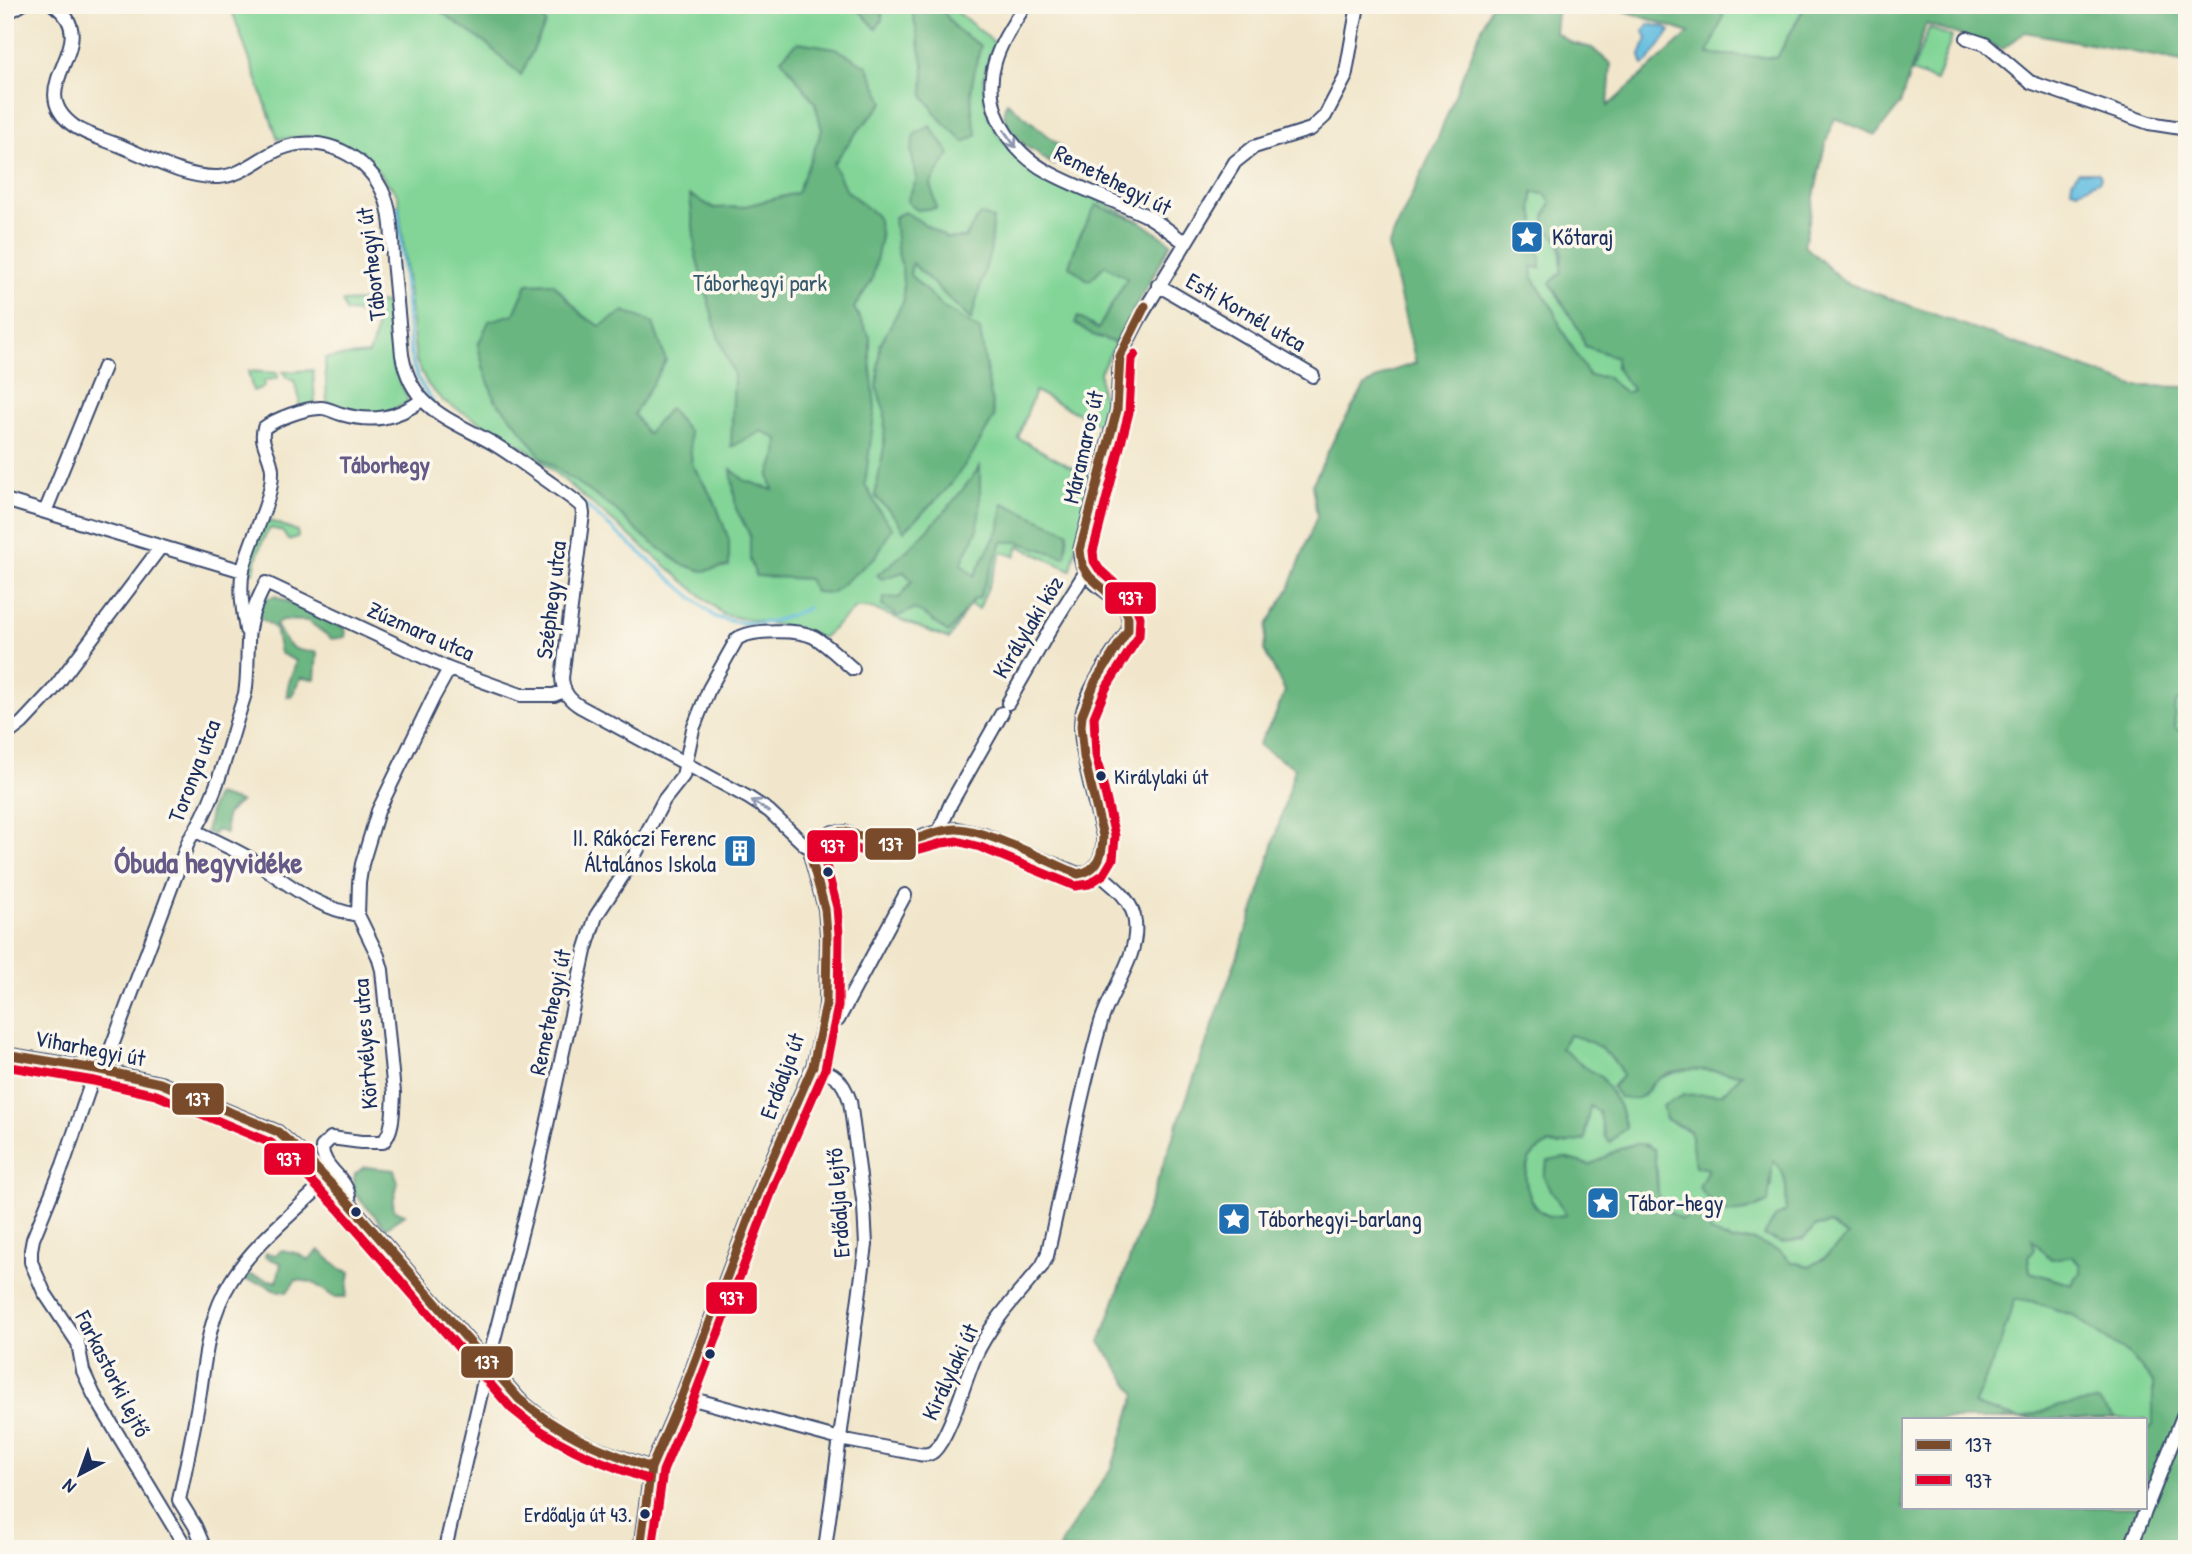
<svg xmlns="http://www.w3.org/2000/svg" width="2192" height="1554" font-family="'Patrick Hand',sans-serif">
<rect width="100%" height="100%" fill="#fbf7ec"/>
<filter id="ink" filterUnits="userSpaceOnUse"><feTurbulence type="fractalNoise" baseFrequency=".0143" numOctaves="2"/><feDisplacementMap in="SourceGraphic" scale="14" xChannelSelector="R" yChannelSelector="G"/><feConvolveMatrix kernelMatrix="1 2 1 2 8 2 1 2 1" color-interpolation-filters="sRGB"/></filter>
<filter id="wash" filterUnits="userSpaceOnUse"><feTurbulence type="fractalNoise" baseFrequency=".00686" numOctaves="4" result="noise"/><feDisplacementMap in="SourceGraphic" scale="28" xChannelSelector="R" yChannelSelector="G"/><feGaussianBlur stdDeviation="1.57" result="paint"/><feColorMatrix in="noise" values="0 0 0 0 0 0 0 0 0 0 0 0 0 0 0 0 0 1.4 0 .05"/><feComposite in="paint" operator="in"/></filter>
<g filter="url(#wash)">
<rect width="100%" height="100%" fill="#f1e6cb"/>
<path fill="#82d597" stroke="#4e827a" stroke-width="2" d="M 230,5 L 949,5 L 995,43 C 972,89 985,131 1024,161 L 1141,222 L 1171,243 L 1100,372 L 1101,393 L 1109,404 L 1103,427 L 1035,391 L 1018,438 L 1091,478 L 1071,570 L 1019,546 L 1015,556 L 1002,552 L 979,609 L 969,605 L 949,639 L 871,608 L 856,608 L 822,638 L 798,629 L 724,615 L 526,448 L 443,401 L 428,385 L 416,361 L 398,195 L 365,156 L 349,146 L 313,136 L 278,139 Z
M 1726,5 L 1798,5 L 1803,9 L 1777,58 L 1707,54 L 1722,19 Z
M 1929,28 L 1952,37 L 1936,81 L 1912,72 Z
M 1532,192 L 1545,194 L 1551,203 L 1545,216 C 1560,240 1562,245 1561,273 L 1551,283 L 1581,333 L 1585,346 L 1616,357 L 1623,378 L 1634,390 L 1626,393 L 1606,377 L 1589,376 L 1561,328 L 1552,307 L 1533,278 L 1531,266 L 1540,268 L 1541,258 L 1535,240 L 1535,220 L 1532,209 Z
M 368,301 L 385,303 L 391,351 L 393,352 L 399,382 L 407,395 L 407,402 C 378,423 356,417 327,402 L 325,358 L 369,354 C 374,342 379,327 374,314 L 346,312 L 342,302 Z
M 313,370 L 315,403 L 298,407 L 300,400 L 294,381 L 287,378 L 283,372 Z
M 248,371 L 277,373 L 278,378 L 264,381 L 264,387 L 253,391 Z
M 268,520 L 297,531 L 298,537 L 288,540 L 282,531 L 271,528 C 262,536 255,561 254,573 L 247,571 L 263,521 Z
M 2187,695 L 2187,734 L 2182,734 L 2174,727 L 2173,707 L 2180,697 Z
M 1569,1035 L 1589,1039 L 1603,1050 L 1615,1061 L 1623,1076 L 1644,1096 L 1657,1079 L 1689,1068 L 1742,1074 L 1722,1094 L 1676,1125 L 1690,1131 L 1701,1167 L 1709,1169 L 1711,1204 L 1725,1212 L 1747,1211 L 1771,1187 L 1772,1160 C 1788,1170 1787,1195 1786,1211 L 1775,1218 L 1764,1236 L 1829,1224 L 1848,1236 L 1822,1260 L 1810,1266 L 1791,1262 L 1780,1251 L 1751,1240 L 1732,1241 L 1682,1221 L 1663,1208 L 1658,1194 L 1657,1170 L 1648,1145 C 1625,1140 1611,1156 1590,1165 L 1564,1158 L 1543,1176 L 1567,1216 C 1562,1216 1554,1217 1550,1216 C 1530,1211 1521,1179 1528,1163 C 1531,1153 1540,1149 1548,1144 L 1558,1145 L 1585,1140 L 1589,1106 L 1599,1111 L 1605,1137 L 1610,1142 L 1626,1127 L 1619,1105 L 1601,1077 L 1588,1069 L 1561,1048 Z
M 2031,1238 L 2051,1259 L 2072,1256 L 2080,1265 L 2080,1273 L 2075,1278 L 2072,1285 L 2030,1272 L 2028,1257 L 2034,1249 Z
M 2015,1299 L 2031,1301 L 2072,1315 L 2132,1357 L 2153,1382 L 2153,1425 L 2145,1433 L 2145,1419 L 2116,1419 L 2098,1402 L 2060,1406 L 2021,1419 L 1974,1405 L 1999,1347 Z"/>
<path fill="#69b680" stroke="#42726f" stroke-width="2" fill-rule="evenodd" d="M 437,5 L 535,5 L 546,23 L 521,75 L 488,45 L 438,10 Z
M 844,5 L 883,5 L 882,20 L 876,29 L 861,12 Z
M 911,5 L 939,5 L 956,29 L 981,46 C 971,82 967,98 977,135 L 964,142 L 940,119 L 923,95 L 924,67 Z
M 1491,5 L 1558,5 L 1555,32 L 1572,43 L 1592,48 L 1611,64 L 1608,106 L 1689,33 L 1608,5 L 1726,5 L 1722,19 L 1708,54 L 1777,58 L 1803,10 L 1798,5 L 2187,5 L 2187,62 L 2025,32 L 2003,49 L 1926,24 L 1900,104 L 1876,135 L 1835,118 L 1825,144 L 1804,245 L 1844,282 L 2134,386 L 2187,387 L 2187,695 C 2171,700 2174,713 2175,727 L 2182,734 L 2187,734 L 2187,1549 L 1059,1549 L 1063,1540 L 1112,1467 L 1136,1394 L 1100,1342 L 1257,901 L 1295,768 L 1258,745 L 1275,716 L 1285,691 L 1264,650 L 1267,625 L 1289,589 L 1317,516 L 1312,485 L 1336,435 L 1365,386 L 1389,372 L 1416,363 L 1388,246 L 1435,145 ZM 1533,192 L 1545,194 L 1551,203 L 1545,216 L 1546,229 C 1566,244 1562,249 1561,273 L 1550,283 L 1581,333 L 1585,346 L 1616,357 L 1616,368 L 1633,390 L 1626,393 L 1606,377 L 1589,376 L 1561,328 L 1552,307 L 1533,278 L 1532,267 L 1541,268 L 1541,258 L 1535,240 L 1535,220 L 1532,209 ZM 1569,1035 C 1595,1041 1610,1051 1623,1075 L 1612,1087 L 1619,1097 C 1647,1106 1643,1087 1659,1078 C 1686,1063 1713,1072 1742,1074 L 1722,1094 L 1684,1095 L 1662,1106 L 1666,1119 L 1690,1131 L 1695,1166 L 1708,1169 L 1699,1187 C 1720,1219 1735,1217 1768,1202 L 1773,1161 C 1788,1170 1787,1195 1786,1211 L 1775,1218 L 1764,1235 L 1782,1243 L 1803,1239 L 1816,1226 L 1829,1224 L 1848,1236 L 1822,1260 L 1810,1266 L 1791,1262 L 1780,1251 L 1751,1240 L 1732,1241 L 1711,1232 L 1704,1211 L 1692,1212 L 1682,1220 L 1663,1208 L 1658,1194 L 1654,1150 C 1634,1133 1609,1157 1590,1165 L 1564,1158 L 1548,1161 L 1543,1176 L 1566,1215 C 1562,1215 1554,1217 1550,1216 C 1530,1211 1521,1179 1528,1163 C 1531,1153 1540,1149 1548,1144 L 1558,1145 L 1585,1140 L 1585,1130 L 1590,1106 L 1599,1112 L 1605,1137 L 1610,1142 L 1626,1127 L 1619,1105 L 1601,1077 L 1588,1069 L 1561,1048 ZM 2032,1239 L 2051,1259 L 2072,1256 L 2080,1265 L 2080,1273 L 2075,1278 L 2072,1285 L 2030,1272 L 2028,1257 L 2034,1249 ZM 2015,1299 L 2031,1301 L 2072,1315 L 2132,1357 L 2153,1382 L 2153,1425 L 2145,1433 L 2145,1483 L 2148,1484 L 2145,1492 L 2145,1507 L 1903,1507 L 1903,1419 L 2020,1419 L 1974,1405 L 1999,1347 Z
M 798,42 L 835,48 L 867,66 L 884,102 L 857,132 L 833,164 L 846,190 L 877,216 L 881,237 L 872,280 L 854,308 L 870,337 L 870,358 L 875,408 L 865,484 L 880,512 L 892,528 L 876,556 L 832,593 L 815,592 L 808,579 L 756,576 L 750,560 L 750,535 L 736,509 L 731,469 L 744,480 L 773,490 L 769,476 L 777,454 L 778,439 L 762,431 L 731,447 L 734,375 L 718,336 L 696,256 L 690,195 L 714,208 L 741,207 L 797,193 L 822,130 L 815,103 L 781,58 Z
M 1007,102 L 1064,149 L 1054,165 L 1041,157 L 1037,152 C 1021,147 996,120 1007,102 Z
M 930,126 L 950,154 L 931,183 L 936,208 L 917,210 L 907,201 L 917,179 L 911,152 L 914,135 Z
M 1096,205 L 1141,222 L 1171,243 L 1115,343 L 1093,335 L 1075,323 L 1078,317 L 1098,329 L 1127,278 L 1105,265 L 1089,281 L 1069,266 L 1078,239 Z
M 905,212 L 947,238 L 965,238 L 980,214 L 993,219 L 991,248 L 971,320 L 912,263 L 910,275 L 943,307 L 980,330 L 994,417 L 970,458 L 946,490 L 904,531 L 896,518 L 875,496 L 884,447 L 885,413 L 877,389 L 880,345 L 904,300 L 902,268 L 897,249 L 894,217 Z
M 553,283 L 582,315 L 600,326 L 624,311 L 653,323 L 666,361 L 634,414 L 647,434 L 669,408 L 689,432 L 692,464 L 715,502 L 729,540 L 729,566 L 703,571 L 681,564 L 638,532 L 616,510 L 542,458 L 517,424 L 495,400 L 484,370 L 478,345 L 489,321 L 514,314 L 527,284 Z
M 980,466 L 980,507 L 977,531 L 961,564 L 974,576 L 1000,527 L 1003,503 L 1068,532 L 1065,557 L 1018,542 L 1002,542 L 979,598 L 974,599 L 948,633 L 928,617 L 914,609 L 898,616 L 882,606 L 884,597 L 899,598 L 912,581 L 904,572 L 882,579 L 877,575 C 915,547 953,505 980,466 Z
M 275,596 L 345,628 L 346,637 L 332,639 L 308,621 L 281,620 L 276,624 C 286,646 292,652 317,652 L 315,679 L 301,678 L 291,697 L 287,696 C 286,683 294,674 296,661 L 280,653 L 275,628 L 256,615 L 265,599 Z
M 216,795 L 240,802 L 226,814 L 226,833 L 216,830 L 213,835 L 206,832 L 211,807 Z
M 364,1167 L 394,1170 L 398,1182 L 393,1202 L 394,1210 L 405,1214 L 386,1228 L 352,1191 L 355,1174 Z
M 282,1250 L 299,1254 L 308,1260 L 319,1250 L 341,1269 L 350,1272 L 346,1297 L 334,1297 L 312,1282 L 296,1280 L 287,1292 L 273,1290 L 265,1284 L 245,1280 L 249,1275 L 277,1282 L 281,1263 L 265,1257 L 266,1253 L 276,1255 Z
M 2098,1401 L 2116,1419 L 2021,1419 L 2060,1406 Z"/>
<path fill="#63bde0" stroke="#3f769f" stroke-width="2" d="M 1648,24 L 1664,27 L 1670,31 L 1648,62 L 1643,65 L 1640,55 L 1647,39 L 1644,31 Z
M 2078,172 L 2098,172 L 2101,176 L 2100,180 L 2078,191 L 2071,189 L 2072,181 Z"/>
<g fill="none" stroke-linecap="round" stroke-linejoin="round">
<path stroke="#63bde0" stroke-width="3.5" d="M 398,207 L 411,357 C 415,375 421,388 433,401
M 586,506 L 715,617 C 754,629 772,624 808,608"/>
</g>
</g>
<g filter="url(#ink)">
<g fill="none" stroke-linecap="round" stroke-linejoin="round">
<defs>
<path id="minor" d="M 54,5 C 107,44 19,86 74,126 C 88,136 107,140 123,147 C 152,159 185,178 218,177 C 242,176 259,158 280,149 C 322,132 369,156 385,197 C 392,216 392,239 393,260 C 396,291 399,323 402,355 C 412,411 451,419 494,444 C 514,456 533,471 552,484 C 562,492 573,498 582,507 L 583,514 L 562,678 C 563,692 569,700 581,707 L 749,798 L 769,811 L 805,845 L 813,849
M 1025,5 C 1014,23 1001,41 995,62 C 981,108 1010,152 1050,173 C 1082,190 1117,201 1149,217 C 1161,224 1173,234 1184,242
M 5,14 L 21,5
M 1967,38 L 1985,44 L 2030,82 L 2149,123 L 2187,129
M 1158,285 L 1313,376
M 5,500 L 243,571
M 45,512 L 104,367
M 246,630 C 243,611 239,589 243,570 C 250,539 273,501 272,470 C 271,455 259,442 264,428 C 275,419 305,408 320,408 C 326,407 334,412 341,414 C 372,423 396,419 422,400
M 1008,703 L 1052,626 L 1085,573
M 5,736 L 22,723 L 52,691 L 160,548
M 196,831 C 213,840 232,848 249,858 C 287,882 312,907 358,915
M 939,831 L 951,803 L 1002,713
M 823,1024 L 838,1020 L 905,895
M 5,1054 L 96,1069 L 160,1083 L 278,1132 L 303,1154 L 349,1203 L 519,1399 C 533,1411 547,1422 563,1432 C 590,1448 622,1457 651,1468
M 813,1066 C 835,1074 842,1078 850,1101 L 864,1207 L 866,1245 L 825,1549
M 96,1069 L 63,1165 L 33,1239 L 31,1250 L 31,1262 L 44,1292 L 78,1343 L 83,1371 L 94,1395 L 187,1549
M 103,1070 L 189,840 C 218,798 229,742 245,694 C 248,677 247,661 248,643 C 248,621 256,602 266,583 L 449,669 L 521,695 L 554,695 L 564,691
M 349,1203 C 352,1179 322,1170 322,1147 L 331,1138 L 361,1142 L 383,1142 C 394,1131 393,1108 394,1093 L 382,970 L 378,956 L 358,915 L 359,883 L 362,864 L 378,811 L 433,698 L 449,669
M 682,1396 L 840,1439 L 919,1454 C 925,1455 930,1455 934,1451 C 950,1436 965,1379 975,1357 C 991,1322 1018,1295 1042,1266 L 1047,1256 C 1065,1178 1079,1098 1101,1022 C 1111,989 1139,957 1135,922 C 1133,898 1110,883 1093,869
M 205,1549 L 195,1526 L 179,1500 C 186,1468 192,1436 198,1405 C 205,1362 207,1319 231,1281 C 254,1243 296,1211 327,1180
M 445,1549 L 488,1363 L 536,1175 L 585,951 L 596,916 L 629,866 L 664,800 L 683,776 L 693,729 L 709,689 L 737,639 C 752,629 798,629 814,637 C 828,645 841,659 853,669
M 640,1549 L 651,1468 L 682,1396 L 764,1178 L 813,1066 L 823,1024 L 826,1004 L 827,934 L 825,909 L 811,858 L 816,842 L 833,832 L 845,832 L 874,842 L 894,844 L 909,841 L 939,831 L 958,829 L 984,835 L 1078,874 C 1099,873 1104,853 1103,836 C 1097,808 1076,740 1082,715 C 1089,685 1112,656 1128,630 C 1136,591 1080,596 1080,550 L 1117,410 L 1120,356 L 1138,321 L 1235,162 L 1254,147 L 1311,129 L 1325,116 L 1345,78 L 1358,5
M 2130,1549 L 2187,1406"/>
</defs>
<use href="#minor" stroke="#3b4a6e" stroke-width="16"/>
<use href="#minor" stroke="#fff" stroke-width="12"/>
<defs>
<path id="bus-1" d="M 5,1054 L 96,1069 L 160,1083 L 278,1132 L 303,1154 L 349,1203 L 519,1399 C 564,1437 597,1448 651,1468
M 640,1549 L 651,1468 L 682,1396 L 764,1178 L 813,1066 L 826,1004 L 827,934 L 825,909 L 811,858 L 816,842 C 822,839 829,833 835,832 C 853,829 873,844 893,844 C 915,843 934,829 956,829 C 985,829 1049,862 1078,874 C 1098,871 1103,855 1103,836 L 1084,757 L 1081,726 L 1082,715 L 1095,682 L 1128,630 L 1128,617 L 1124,608 L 1116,600 L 1089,576 L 1082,565 L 1080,550 L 1117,410 L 1120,356 L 1145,306"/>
<path id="bus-2" d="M 5,1066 L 94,1081 L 156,1095 L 271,1143 L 294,1163 L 340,1211 L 511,1408 C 557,1447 592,1459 647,1479
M 652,1549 L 663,1471 L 693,1400 L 775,1183 L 825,1069 L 838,1006 L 839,934 L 837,907 L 824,858 L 826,850 L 836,844 L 843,844 L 871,854 L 895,856 L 942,843 L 957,841 L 980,847 L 1075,886 L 1089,884 L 1104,874 L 1113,859 L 1115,836 L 1096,755 L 1094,717 L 1106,688 L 1139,636 L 1140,617 L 1133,600 L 1099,569 L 1094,561 L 1093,551 L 1129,412 L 1132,359 L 1135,354"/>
</defs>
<use href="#bus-1" stroke="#fbf7ec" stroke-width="14"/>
<use href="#bus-2" stroke="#fbf7ec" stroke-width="14"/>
<use href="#bus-1" stroke="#7a4b2a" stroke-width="9"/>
<use href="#bus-2" stroke="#e4002b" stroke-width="9"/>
</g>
<defs><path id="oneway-shaft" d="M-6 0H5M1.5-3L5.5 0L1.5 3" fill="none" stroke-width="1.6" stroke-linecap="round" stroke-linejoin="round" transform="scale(1.75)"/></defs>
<g stroke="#8d97ae">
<use href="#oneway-shaft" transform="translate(1010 139) rotate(55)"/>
<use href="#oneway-shaft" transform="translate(760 806) rotate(-146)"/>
</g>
</g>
<defs>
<symbol id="sight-square" viewBox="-11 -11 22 22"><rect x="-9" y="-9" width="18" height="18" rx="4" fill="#1f6fb2" stroke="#fbf7ec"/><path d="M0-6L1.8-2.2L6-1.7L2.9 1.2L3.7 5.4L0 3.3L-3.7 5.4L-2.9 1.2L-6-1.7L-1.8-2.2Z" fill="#fff"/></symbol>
<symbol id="building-square" viewBox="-11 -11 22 22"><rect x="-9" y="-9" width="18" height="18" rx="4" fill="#1f6fb2" stroke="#fbf7ec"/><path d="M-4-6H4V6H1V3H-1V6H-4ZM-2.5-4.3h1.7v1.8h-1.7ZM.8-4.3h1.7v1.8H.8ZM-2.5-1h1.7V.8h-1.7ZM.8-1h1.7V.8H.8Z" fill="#fff"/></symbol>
</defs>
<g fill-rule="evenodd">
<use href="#sight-square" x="1508" y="218" width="38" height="38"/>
<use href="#building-square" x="721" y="832" width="38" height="38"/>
<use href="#sight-square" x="1584" y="1184" width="38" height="38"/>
<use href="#sight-square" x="1215" y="1200" width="38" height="38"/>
</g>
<g fill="#1b2f5e" stroke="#fbf7ec" stroke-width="2.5">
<circle cx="1101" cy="776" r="6"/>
<circle cx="828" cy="872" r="6"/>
<circle cx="356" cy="1212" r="6"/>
<circle cx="710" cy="1354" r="6"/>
<circle cx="645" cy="1514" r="6"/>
</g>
<g text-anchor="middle" stroke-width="7" stroke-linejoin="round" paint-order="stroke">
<g font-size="21" fill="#1b2f5e" stroke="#fbf7ec" text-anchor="start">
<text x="1114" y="784">Királylaki út</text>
<text x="632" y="1522" text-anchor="end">Erdőalja út 43.</text>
</g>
<g font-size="23" fill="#1b2f5e" stroke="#fbf7ec">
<text transform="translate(1113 180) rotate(27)" y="8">Remetehegyi út</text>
<text transform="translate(371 264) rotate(-97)" y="8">Táborhegyi út</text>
<text transform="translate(1246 312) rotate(30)" y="8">Esti Kornél utca</text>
<text transform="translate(1083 447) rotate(-77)" y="8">Máramaros út</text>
<text transform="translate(551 600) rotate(-83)" y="8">Széphegy utca</text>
<text transform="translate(1028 627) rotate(-59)" y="8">Királylaki köz</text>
<text transform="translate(421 631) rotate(24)" y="8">Zúzmara utca</text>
<text transform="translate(194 771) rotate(-69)" y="8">Toronya utca</text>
<text transform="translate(550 1012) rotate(-78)" y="8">Remetehegyi út</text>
<text transform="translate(365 1044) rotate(-94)" y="8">Körtvélyes utca</text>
<text transform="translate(90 1048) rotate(11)" y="8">Viharhegyi út</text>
<text transform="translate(782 1076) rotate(-70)" y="8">Erdőalja út</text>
<text transform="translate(838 1203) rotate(-94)" y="8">Erdőalja lejtő</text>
<text transform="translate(950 1372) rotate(-65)" y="8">Királylaki út</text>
<text transform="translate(113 1374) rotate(63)" y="8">Farkastorki lejtő</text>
</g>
<g font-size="23" fill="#1b2f5e" stroke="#fbf7ec" text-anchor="start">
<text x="1552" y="245">Kőtaraj</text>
<text x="716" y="846" text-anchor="end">II. Rákóczi Ferenc<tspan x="716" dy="26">Általános Iskola</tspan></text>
<text x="1628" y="1211">Tábor-hegy</text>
<text x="1258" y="1227">Táborhegyi-barlang</text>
</g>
<g font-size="23" fill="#35586c" stroke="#fbf7ec">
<text x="760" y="291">Táborhegyi park</text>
</g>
<g font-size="24" font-weight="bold" fill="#655987" stroke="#fbf7ec">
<text x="385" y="473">Táborhegy</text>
</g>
<g font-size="30" font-weight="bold" fill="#655987" stroke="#fbf7ec">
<text x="208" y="873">Óbuda hegyvidéke</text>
</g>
</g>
<g stroke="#fbf7ec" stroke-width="2.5">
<rect x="1104" y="581" width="53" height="34" rx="7" fill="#e4002b"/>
<rect x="864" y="827" width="53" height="34" rx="7" fill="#7a4b2a"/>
<rect x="806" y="829" width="53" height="34" rx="7" fill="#e4002b"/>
<rect x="171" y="1082" width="54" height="34" rx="7" fill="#7a4b2a"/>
<rect x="263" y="1142" width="53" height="34" rx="7" fill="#e4002b"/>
<rect x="705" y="1281" width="53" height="34" rx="7" fill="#e4002b"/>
<rect x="460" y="1345" width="54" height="34" rx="7" fill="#7a4b2a"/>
</g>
<g font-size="19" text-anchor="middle" font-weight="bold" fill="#fff">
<text x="1131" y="605">937</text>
<text x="891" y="851">137</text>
<text x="833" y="853">937</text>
<text x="198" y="1106">137</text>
<text x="289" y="1166">937</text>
<text x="732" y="1305">937</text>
<text x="487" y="1369">137</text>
</g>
<rect width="2192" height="1554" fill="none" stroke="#fbf7ec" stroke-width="28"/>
<rect x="1902" y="1418" width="245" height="91" fill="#fbf7ec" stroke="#a1a7b3" stroke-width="2"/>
<rect x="1916" y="1440" width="35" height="10" fill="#7a4b2a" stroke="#a1a7b3" stroke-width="2"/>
<text x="1965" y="1452" font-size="21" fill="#1b2f5e">137</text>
<rect x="1916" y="1475" width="35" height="10" fill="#e4002b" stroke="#a1a7b3" stroke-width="2"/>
<text x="1965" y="1488" font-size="21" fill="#1b2f5e">937</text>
<g transform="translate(80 1474) rotate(221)" stroke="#fbf7ec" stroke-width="5" paint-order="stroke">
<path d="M0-5L12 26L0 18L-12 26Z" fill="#1b2f5e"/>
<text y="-10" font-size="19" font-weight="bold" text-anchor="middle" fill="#1b2f5e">N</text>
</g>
</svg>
